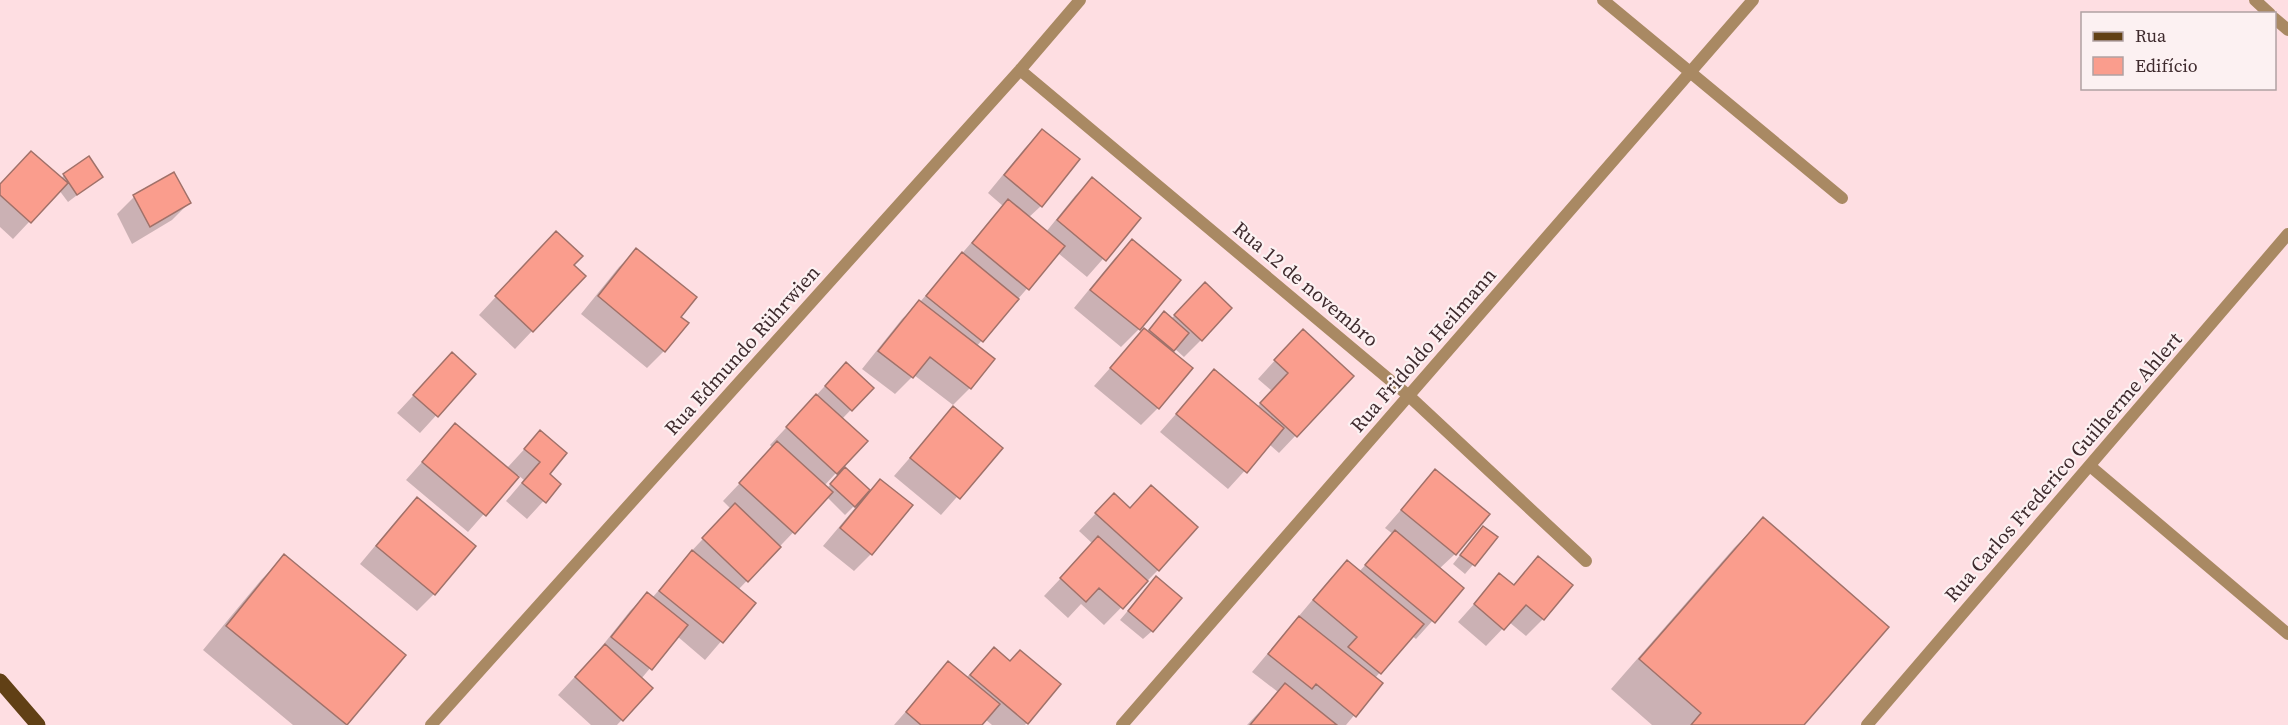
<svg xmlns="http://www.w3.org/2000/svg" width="2288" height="725" font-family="'Source Serif 4',serif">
<rect width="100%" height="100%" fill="#fedee2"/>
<path fill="#0003" d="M 1042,131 L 1041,206 L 1028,218 L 1046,232 L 1075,196 L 1092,179 L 1139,218 L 1087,277 L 1058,253 L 976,347 L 970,388 L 953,405 L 914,375 L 895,394 L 862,369 L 902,319 L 920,302 L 1003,206 L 988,193 L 1025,148 Z
M 173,174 L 189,203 L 172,220 L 132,244 L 117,214 L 134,197 Z
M 64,175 L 101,177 L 68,202 L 59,190 L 13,239 L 0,227 L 0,185 L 61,179 Z
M 1132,241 L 1179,280 L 1139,329 L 1121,347 L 1074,308 L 1115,258 Z
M 539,250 L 572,265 L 584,276 L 515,349 L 479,315 Z
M 637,250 L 664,351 L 647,368 L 581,314 L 619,267 Z
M 1188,302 L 1201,340 L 1184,357 L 1174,348 L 1171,352 L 1158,408 L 1141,425 L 1094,386 L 1144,330 L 1147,332 L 1164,313 L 1171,319 Z
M 1286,348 L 1352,376 L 1279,453 L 1269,444 L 1228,489 L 1160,432 L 1214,371 L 1257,407 L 1272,391 L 1258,379 Z
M 452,354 L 474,374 L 420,433 L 397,413 Z
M 837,373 L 872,388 L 842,419 L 836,473 L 824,486 L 827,488 L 846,469 L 869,492 L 880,481 L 871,554 L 854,571 L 823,546 L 855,508 L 853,507 L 845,515 L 827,497 L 738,590 L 754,603 L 705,660 L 677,636 L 641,679 L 651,688 L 617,725 L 591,725 L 558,695 L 595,655 L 630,611 L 647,594 L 652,598 L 687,558 L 686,557 L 731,509 L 723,501 L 773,448 L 770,445 Z
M 953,408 L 1000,448 L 941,515 L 894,476 Z
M 455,425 L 507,468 L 540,432 L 547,474 L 559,484 L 527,519 L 506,501 L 524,480 L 518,475 L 468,532 L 406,480 Z
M 1435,471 L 1455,554 L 1439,569 L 1462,588 L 1416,639 L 1412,636 L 1375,678 L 1381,683 L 1346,725 L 1247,725 L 1278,692 L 1252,672 L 1330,579 L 1347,562 L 1359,572 L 1393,534 L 1385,528 Z
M 417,499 L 434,594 L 417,611 L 360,564 L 400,516 Z
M 1097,512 L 1158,570 L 1104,625 L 1081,604 L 1068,618 L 1044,596 L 1093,544 L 1079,531 Z
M 1763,519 L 1802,725 L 1652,725 L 1611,689 L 1734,548 Z
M 1475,536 L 1496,538 L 1465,574 L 1453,564 Z
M 285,556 L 403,655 L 345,725 L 293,725 L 203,650 L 261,580 Z
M 1538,558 L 1543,619 L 1526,636 L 1509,622 L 1486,646 L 1458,622 L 1500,575 L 1512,586 Z
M 1148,587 L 1152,631 L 1143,639 L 1120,620 Z
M 994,649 L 1009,662 L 1059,684 L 1025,725 L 992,725 L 985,719 L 980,725 L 894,725 L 948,663 L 966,678 Z"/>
<path fill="#fa9d8d" stroke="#a07169" stroke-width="1.5" d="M 1042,129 L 1080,159 L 1042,207 L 1004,175 Z
M 31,151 L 68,183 L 31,223 L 0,195 L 0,184 Z
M 89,156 L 103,177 L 77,195 L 63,174 Z
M 174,172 L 191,203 L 150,227 L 133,195 Z
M 1092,177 L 1141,218 L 1106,261 L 1057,220 Z
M 1008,199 L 1065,246 L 1029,290 L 972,243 Z
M 556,231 L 583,256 L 574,265 L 586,276 L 533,332 L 495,296 Z
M 1132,239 L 1181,280 L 1140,330 L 1090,290 Z
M 636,248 L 697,297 L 681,317 L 689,323 L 665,352 L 598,296 Z
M 962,252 L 1019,299 L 983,342 L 926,296 Z
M 1205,282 L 1232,308 L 1202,341 L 1174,315 Z
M 919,300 L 995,359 L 971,389 L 930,357 L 913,378 L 878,351 Z
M 1164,311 L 1189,333 L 1174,351 L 1149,330 Z
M 1144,328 L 1193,368 L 1159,409 L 1110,368 Z
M 1303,329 L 1354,376 L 1297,437 L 1260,403 L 1288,373 L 1274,360 Z
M 452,352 L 476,374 L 438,417 L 413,395 Z
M 846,362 L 874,388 L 852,411 L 825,386 Z
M 1214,369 L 1284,428 L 1247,473 L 1176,414 Z
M 816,394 L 868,441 L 837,474 L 786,427 Z
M 953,406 L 1003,448 L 960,499 L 910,458 Z
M 455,423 L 519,477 L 486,516 L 422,462 Z
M 540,430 L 567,453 L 550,474 L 561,484 L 546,503 L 522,483 L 540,462 L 524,449 Z
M 777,441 L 833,492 L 795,534 L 739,483 Z
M 845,467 L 870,490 L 855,507 L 830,484 Z
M 1435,469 L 1490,514 L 1456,555 L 1401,510 Z
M 880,479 L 913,505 L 872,555 L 840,528 Z
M 1151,485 L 1198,527 L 1159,571 L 1095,513 L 1114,493 L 1130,508 Z
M 417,497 L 476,546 L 435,595 L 376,546 Z
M 735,503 L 781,547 L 748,582 L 702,538 Z
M 1763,517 L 1889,627 L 1804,725 L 1691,725 L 1701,713 L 1639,659 Z
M 1483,526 L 1498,537 L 1475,566 L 1460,555 Z
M 1395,530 L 1464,588 L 1435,623 L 1365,565 Z
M 1098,536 L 1148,581 L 1123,609 L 1099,588 L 1086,602 L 1060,578 Z
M 692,550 L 756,603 L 723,643 L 659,591 Z
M 284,554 L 406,655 L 347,725 L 226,626 Z
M 1538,556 L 1573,585 L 1544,620 L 1526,605 L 1504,630 L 1474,604 L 1499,573 L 1514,585 Z
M 1347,560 L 1424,624 L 1381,674 L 1348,647 L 1357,637 L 1313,600 Z
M 1156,576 L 1182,598 L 1153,632 L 1128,611 Z
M 647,592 L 688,625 L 652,670 L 611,637 Z
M 1299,616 L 1383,683 L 1356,717 L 1316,684 L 1312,689 L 1268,654 Z
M 605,644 L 653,688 L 623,721 L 575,677 Z
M 994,647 L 1010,661 L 1020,650 L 1061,684 L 1028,724 L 970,675 Z
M 948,661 L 1000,704 L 982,725 L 921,725 L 906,712 Z
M 1285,683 L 1337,725 L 1250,725 Z"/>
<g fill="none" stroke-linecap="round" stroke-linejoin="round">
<path stroke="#a98963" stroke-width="12" d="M 1603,0 L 1842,198
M 2255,0 L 2270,14
M 2274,18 L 2288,30
M 1020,70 L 1409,396 L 1586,561
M 2090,466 L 2288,634
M 431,725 L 1020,70 L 1080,0
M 1122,725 L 1753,0
M 1867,725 L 2288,234"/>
<path stroke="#614015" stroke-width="15" d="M 0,681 L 38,725"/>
</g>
<g text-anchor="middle" stroke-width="4.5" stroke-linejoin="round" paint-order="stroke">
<g font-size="20" fill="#3e2a2d" stroke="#fcf1f2">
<text transform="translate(1306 284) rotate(40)" y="7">Rua 12 de novembro</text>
<text transform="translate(742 350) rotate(-48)" y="7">Rua Edmundo Rührwien</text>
<text transform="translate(1423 350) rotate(-49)" y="7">Rua Fridoldo Heilmann</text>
<text transform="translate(2063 467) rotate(-49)" y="7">Rua Carlos Frederico Guilherme Ahlert</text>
</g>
</g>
<rect x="2081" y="12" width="195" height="78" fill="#fcf1f2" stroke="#b0a1a3" stroke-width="1.5"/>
<rect x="2093" y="32" width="30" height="9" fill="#614015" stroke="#b0a1a3" stroke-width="1.5"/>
<text x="2135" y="42" font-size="18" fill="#3e2a2d">Rua</text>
<rect x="2093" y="57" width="30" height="18" fill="#fa9d8d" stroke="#b0a1a3" stroke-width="1.5"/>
<text x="2135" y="72" font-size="18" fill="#3e2a2d">Edifício</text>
</svg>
